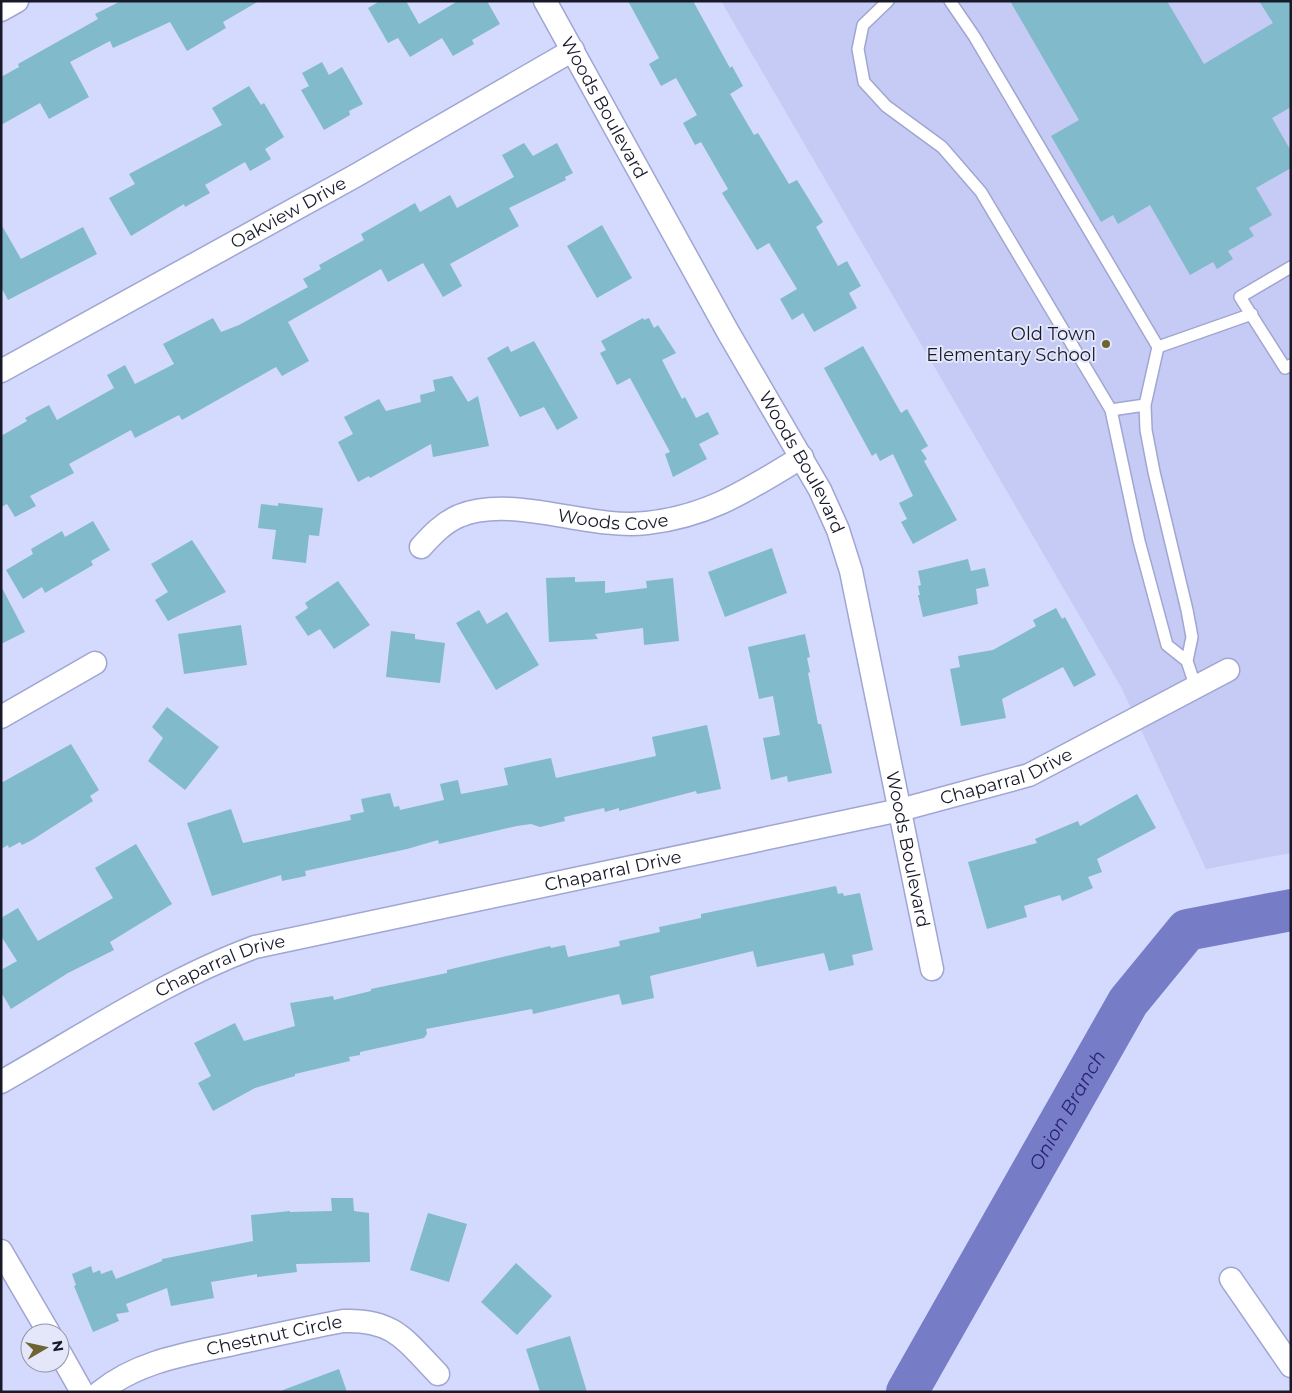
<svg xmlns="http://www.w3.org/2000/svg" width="1292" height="1393" font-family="Montserrat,sans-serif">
<rect width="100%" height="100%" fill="#d4d9fe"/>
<path fill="#c5cbf4" d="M 721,1 L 1291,1 L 1291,853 L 1206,869 L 1121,687 Z"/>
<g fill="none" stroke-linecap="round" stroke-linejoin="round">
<path stroke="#767cc5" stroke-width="42" id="s1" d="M 907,1392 L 1128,1002 L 1187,930 L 1291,910"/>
</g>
<path fill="#81bacb" d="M 121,1 L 259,1 L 223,22 L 226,28 L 187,51 L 170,22 L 113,48 L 110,41 L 70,62 L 89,97 L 49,119 L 40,103 L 1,125 L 1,77 L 19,67 L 18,64 L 98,19 L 95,14 Z
M 380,1 L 406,1 L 419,24 L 458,1 L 487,1 L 500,24 L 472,40 L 474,44 L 453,56 L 442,38 L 410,57 L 398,38 L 388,43 L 368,8 Z
M 628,1 L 693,1 L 730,68 L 732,66 L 743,86 L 730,94 L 754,135 L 758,133 L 789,184 L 797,180 L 823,222 L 816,227 L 838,266 L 847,261 L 861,286 L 849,293 L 857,308 L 814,332 L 803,313 L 792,320 L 780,299 L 797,289 L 769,243 L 757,250 L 722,193 L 728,189 L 701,142 L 695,145 L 683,123 L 697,115 L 676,78 L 661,86 L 649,64 L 659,58 Z
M 1010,1 L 1167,1 L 1204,64 L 1273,23 L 1259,1 L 1291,1 L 1291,107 L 1272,118 L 1291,151 L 1291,168 L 1256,188 L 1272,215 L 1249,228 L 1254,236 L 1228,251 L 1233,259 L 1217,269 L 1213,262 L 1190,275 L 1150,205 L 1118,224 L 1113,215 L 1101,222 L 1051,136 L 1079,120 Z
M 322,62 L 329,75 L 342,67 L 363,104 L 349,111 L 350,115 L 324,130 L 301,90 L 309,86 L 302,73 Z
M 249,86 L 261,105 L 264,103 L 284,137 L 265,149 L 271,159 L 250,171 L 245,162 L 205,185 L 210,193 L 185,207 L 184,204 L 131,236 L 109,198 L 135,184 L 129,174 L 222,125 L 212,108 Z
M 524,143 L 533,156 L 557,143 L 573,173 L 565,177 L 566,180 L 509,208 L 519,226 L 450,264 L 462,286 L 443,297 L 423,263 L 388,282 L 381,269 L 288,322 L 309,361 L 282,376 L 276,367 L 182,420 L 179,415 L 135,438 L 131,430 L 69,464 L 74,473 L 30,496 L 36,506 L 15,517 L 7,504 L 1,507 L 1,436 L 27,421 L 25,418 L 49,405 L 57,420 L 114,388 L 107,375 L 125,365 L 135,384 L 174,364 L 163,344 L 213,318 L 221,332 L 239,325 L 308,287 L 303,279 L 321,269 L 319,265 L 364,240 L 361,234 L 415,203 L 420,212 L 450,195 L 457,208 L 514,177 L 502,155 Z
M 1,224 L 21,259 L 83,227 L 97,254 L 8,300 L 1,287 Z
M 602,225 L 632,278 L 597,298 L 567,246 Z
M 643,318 L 644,320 L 649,318 L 654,328 L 658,325 L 676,353 L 662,360 L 682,399 L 685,397 L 696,418 L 708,412 L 719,434 L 699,444 L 707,459 L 673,477 L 665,454 L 670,452 L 630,378 L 617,385 L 600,353 L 606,350 L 601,341 Z
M 534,341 L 578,418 L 557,430 L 544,407 L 520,417 L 487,358 L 508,346 L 511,352 Z
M 863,346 L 901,413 L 907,409 L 928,446 L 921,450 L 927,459 L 924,461 L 957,520 L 913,544 L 901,522 L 907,519 L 899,503 L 913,496 L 893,454 L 880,461 L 876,453 L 872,456 L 824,368 Z
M 452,376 L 468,402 L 478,396 L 489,446 L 433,457 L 431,444 L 370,478 L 369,476 L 358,482 L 338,442 L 353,434 L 344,417 L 379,399 L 386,411 L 421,402 L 420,395 L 435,391 L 433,380 Z
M 278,503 L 323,508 L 319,536 L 309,535 L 306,563 L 272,559 L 276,530 L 258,528 L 261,504 L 278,506 Z
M 93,521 L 110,550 L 91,561 L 93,565 L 45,593 L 42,587 L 23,599 L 6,570 L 33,554 L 31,549 L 62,531 L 65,537 Z
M 192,540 L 226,592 L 168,621 L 155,600 L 168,592 L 151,564 Z
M 772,548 L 787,593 L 725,617 L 708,572 Z
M 968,559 L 971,571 L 985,568 L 989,586 L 976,589 L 978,604 L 923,617 L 918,595 L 920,595 L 918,586 L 921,585 L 918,571 Z
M 575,577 L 575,582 L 605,581 L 605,593 L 647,588 L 646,581 L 673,578 L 679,641 L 644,645 L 643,628 L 595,634 L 598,639 L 549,642 L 546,578 Z
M 338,581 L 370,625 L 334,649 L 320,629 L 308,636 L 295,617 L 308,608 L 305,603 Z
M 1,586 L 25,632 L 1,644 Z
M 1056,608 L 1062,619 L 1065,617 L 1096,675 L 1074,687 L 1063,667 L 1002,699 L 1006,718 L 961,726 L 950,669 L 960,667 L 958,656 L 993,650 L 1036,626 L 1033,620 Z
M 479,610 L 487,624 L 507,612 L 539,665 L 496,690 L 456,623 Z
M 241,625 L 247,665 L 184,674 L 178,634 Z
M 391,631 L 415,634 L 415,639 L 445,643 L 440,683 L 386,677 Z
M 805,634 L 810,657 L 807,658 L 810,672 L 808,673 L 818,724 L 821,724 L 832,773 L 788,782 L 787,776 L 771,780 L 763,738 L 780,735 L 773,696 L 759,699 L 748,647 Z
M 167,707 L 219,747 L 185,790 L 148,761 L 163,738 L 152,727 Z
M 707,725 L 721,789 L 697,794 L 696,791 L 619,811 L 619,808 L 605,812 L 604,808 L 564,817 L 565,821 L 540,827 L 531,824 L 517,826 L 439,844 L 438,840 L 407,849 L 305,871 L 306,876 L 282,881 L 281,875 L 212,896 L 187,823 L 231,809 L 243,843 L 351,820 L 350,815 L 364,812 L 361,799 L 390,793 L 394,807 L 399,806 L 400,810 L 444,800 L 440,784 L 458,780 L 461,794 L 508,785 L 504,768 L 551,758 L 556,778 L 656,756 L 652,737 Z
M 71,744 L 99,790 L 90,796 L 93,801 L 32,840 L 22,845 L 20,842 L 9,848 L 8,845 L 1,849 L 1,783 Z
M 1137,794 L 1156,828 L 1097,859 L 1102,872 L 1088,877 L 1093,888 L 1062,901 L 1060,895 L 1024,906 L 1027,917 L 987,929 L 968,862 L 1037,843 L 1035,839 L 1078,821 L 1080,826 Z
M 136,844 L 172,904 L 110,942 L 114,950 L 68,973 L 11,1009 L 1,992 L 1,970 L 17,961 L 1,936 L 1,918 L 18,908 L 38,941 L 113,898 L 95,868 Z
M 836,886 L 838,894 L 843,893 L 844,896 L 860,893 L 873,950 L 852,955 L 854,965 L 829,971 L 824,953 L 757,967 L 753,951 L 650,976 L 654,998 L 622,1005 L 619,994 L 533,1014 L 532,1009 L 426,1029 L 427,1034 L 424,1038 L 360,1052 L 360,1055 L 349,1057 L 350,1061 L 295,1074 L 295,1076 L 255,1088 L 213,1111 L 198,1083 L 211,1076 L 194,1043 L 235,1023 L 244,1041 L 295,1026 L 290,1003 L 333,996 L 334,1000 L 371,991 L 371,989 L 447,973 L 447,970 L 550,946 L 551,948 L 565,945 L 568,957 L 620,946 L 619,941 L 660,932 L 659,927 L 701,918 L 701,914 Z
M 331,1198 L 353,1198 L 354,1211 L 369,1213 L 370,1262 L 296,1264 L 297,1272 L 257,1277 L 257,1274 L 211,1282 L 214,1298 L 171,1306 L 167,1288 L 126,1304 L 129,1312 L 116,1314 L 119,1321 L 93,1332 L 74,1286 L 76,1285 L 72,1274 L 91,1266 L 93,1273 L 100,1270 L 101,1274 L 112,1270 L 116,1279 L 162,1261 L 162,1259 L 253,1241 L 251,1215 L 290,1211 L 290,1212 L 332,1211 Z
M 428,1213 L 467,1224 L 449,1282 L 410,1270 Z
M 516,1263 L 552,1296 L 517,1335 L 481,1302 Z
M 570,1336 L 587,1392 L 540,1392 L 526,1349 Z
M 339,1369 L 347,1392 L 283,1392 L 283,1390 Z"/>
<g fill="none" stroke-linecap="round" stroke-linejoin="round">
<defs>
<path id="lane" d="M 888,1 L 863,25 L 858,49 L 864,82 L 886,106 L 942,147 L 981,192 L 1111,410 L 1139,541 L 1167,645 L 1187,661
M 950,1 L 974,36 L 1158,347 L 1145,405 L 1146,430 L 1154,472 L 1187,610 L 1192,637 L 1187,661 L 1196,688
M 1291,267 L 1240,297 L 1285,368 L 1291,365
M 1158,347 L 1252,314
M 1111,410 L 1145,405"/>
<g id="street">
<path id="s2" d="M 545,1 L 728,332 L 820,490 L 838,530 L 851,571 L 932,969"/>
<path d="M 1,10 L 17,1"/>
<path id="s3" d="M 1,371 L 355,176 L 573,50"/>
<path id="s4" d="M 421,547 C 432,535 443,523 459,516 C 513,494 588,530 647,523 C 710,516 749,489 802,457"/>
<path d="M 1,717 L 95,663"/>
<path id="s5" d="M 1,1082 C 84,1035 166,980 255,947 L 900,810 L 1029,775 L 1228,670"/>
<path d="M 1,1251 L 49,1333"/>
<path d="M 1231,1279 L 1291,1366"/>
<path d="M 60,1353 L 82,1392"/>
<path id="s6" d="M 100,1392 C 138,1361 187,1354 233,1344 C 270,1336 306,1328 343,1321 C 394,1319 405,1340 438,1374"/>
</g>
</defs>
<use href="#lane" stroke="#a0a6d2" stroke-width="14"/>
<use href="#street" stroke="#a0a6d2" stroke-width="25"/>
<use href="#lane" stroke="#fff" stroke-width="11"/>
<use href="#street" stroke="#fff" stroke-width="22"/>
</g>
<circle fill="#6e6431" stroke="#e4e7fa" stroke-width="2" cx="1106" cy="344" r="5"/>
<g text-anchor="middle" stroke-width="4" stroke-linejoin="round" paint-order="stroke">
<g font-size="18" fill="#181a2a" stroke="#e4e7fa">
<text dy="6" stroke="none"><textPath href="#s2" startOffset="122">Woods Boulevard</textPath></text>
<text dy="6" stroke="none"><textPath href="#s3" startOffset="328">Oakview Drive</textPath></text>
<text dy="6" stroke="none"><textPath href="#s2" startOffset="528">Woods Boulevard</textPath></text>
<text dy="6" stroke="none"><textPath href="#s4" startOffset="205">Woods Cove</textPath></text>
<text dy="6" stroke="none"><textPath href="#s5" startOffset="1059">Chaparral Drive</textPath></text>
<text dy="6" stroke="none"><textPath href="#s2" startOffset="932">Woods Boulevard</textPath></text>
<text dy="6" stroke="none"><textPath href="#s5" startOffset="654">Chaparral Drive</textPath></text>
<text dy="6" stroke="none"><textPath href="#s5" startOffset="249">Chaparral Drive</textPath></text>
<text dy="6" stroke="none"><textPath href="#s6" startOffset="185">Chestnut Circle</textPath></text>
</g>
<g font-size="18" fill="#181a2a" stroke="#e4e7fa" text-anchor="end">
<text x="1096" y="340">Old Town<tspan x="1096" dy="21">Elementary School</tspan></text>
</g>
<g font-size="19" font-style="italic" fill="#292278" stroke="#e4e7fa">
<text dy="7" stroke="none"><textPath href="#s1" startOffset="324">Onion Branch</textPath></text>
</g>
</g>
<rect width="1292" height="1393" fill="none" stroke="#181a2a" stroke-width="5"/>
<g transform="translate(45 1348) rotate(81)"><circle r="24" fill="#e4e7fa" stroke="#9295a7"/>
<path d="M0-4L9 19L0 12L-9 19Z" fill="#6e6431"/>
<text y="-8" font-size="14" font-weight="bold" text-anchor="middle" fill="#181a2a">N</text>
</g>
</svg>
